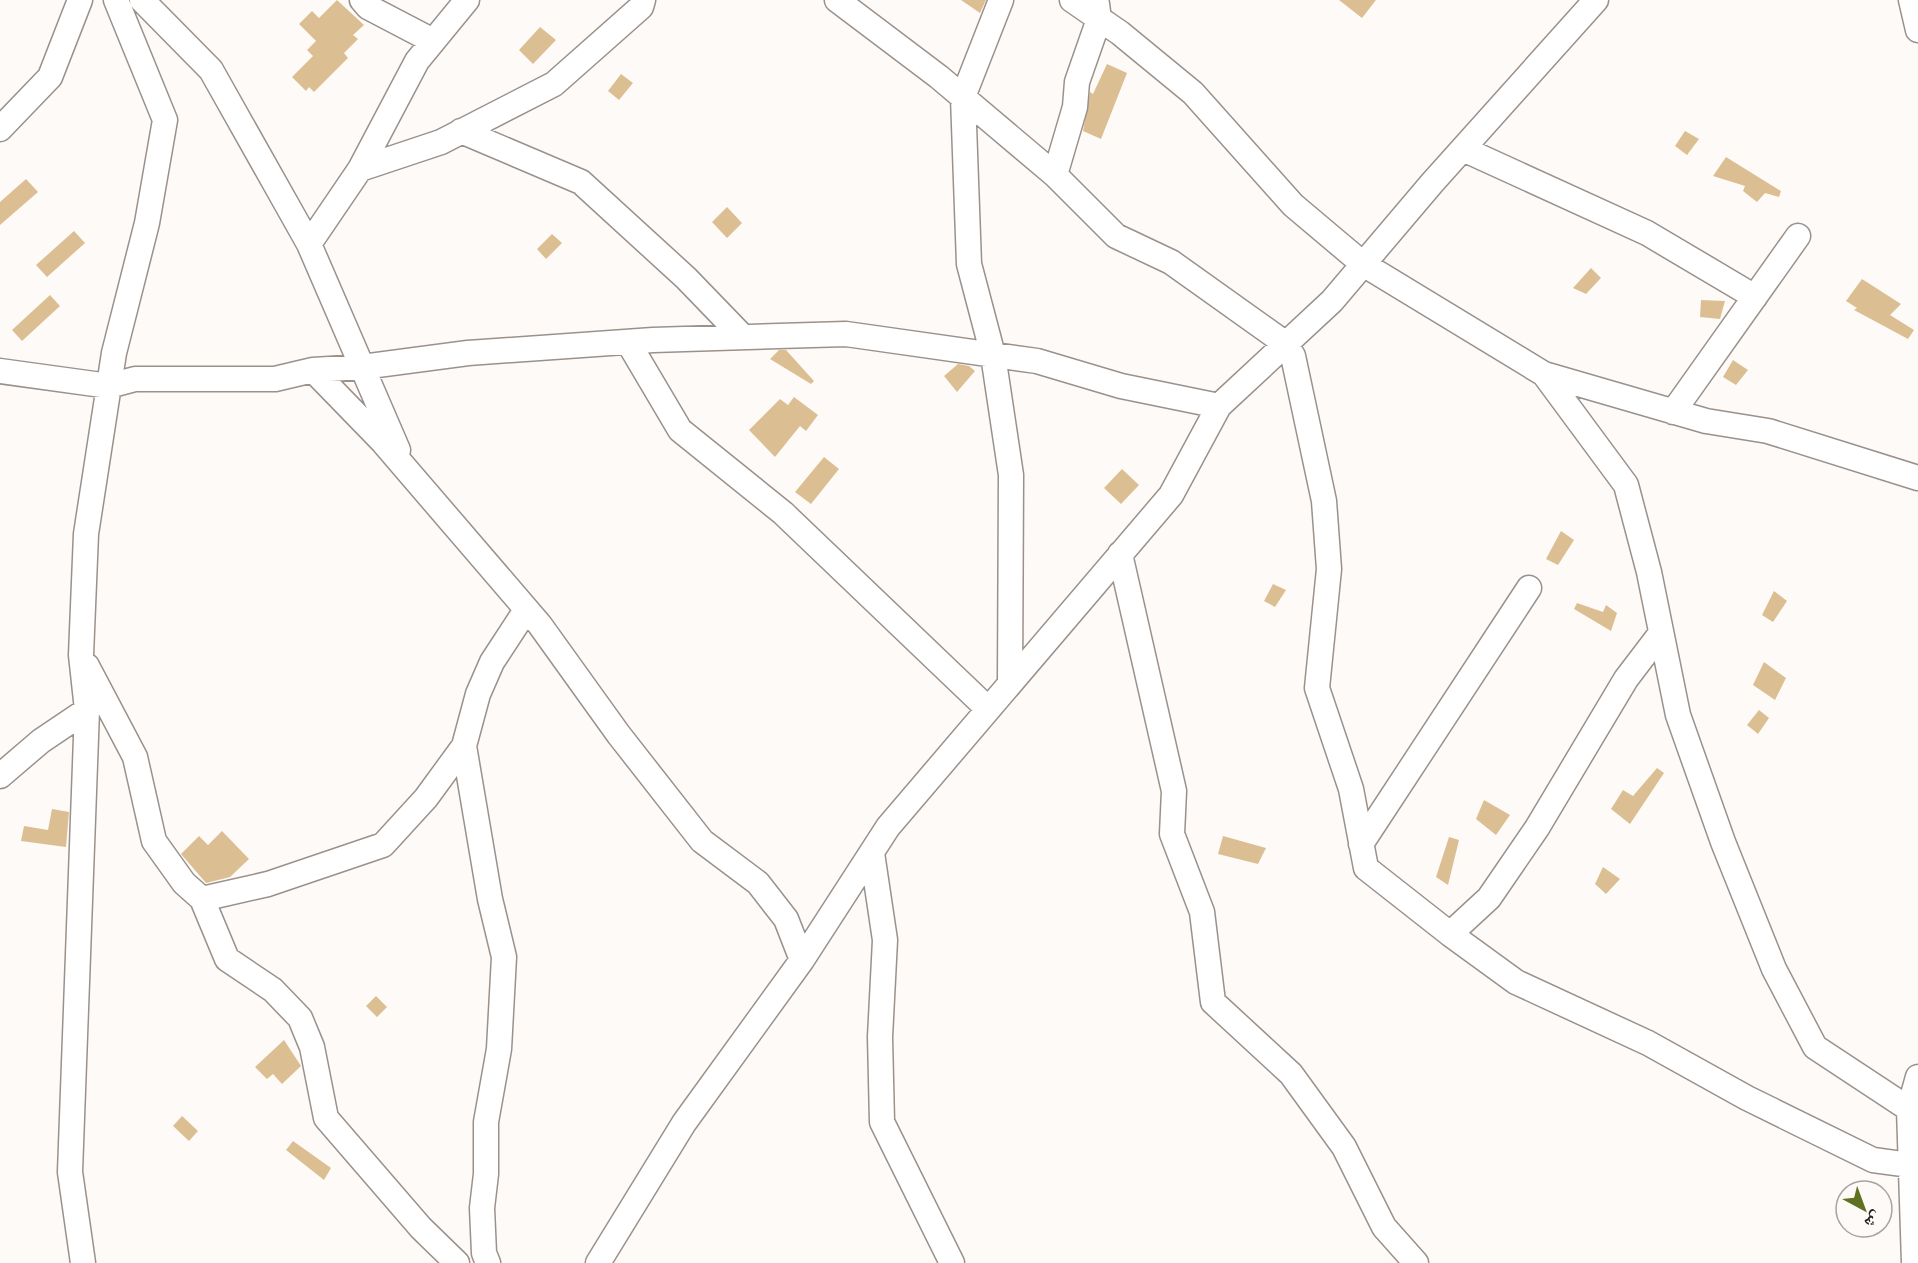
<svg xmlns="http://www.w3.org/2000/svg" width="1918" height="1263" font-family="Signika,'Noto Naskh Arabic',sans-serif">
<rect width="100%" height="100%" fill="#fefaf7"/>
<path fill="#dbbf93" d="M 337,0 L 364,25 L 353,35 L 358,39 L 344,53 L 348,58 L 314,92 L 309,87 L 306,91 L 292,77 L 313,56 L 307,50 L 316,41 L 299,24 L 312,11 L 319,18 Z
M 961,0 L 986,0 L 980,13 Z
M 1339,0 L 1376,0 L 1362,18 Z
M 540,27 L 556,40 L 533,64 L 519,50 Z
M 1107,64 L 1127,73 L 1101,139 L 1083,131 L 1090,92 L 1093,94 Z
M 621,74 L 633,83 L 619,100 L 608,91 Z
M 1685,131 L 1699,139 L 1687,155 L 1675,146 Z
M 1726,157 L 1781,191 L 1779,197 L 1765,193 L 1757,202 L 1743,191 L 1745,186 L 1713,176 Z
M 26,179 L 38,192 L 0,225 L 0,202 Z
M 727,207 L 742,223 L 727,238 L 712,222 Z
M 74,231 L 85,243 L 47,277 L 36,265 Z
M 552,234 L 562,243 L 546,259 L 537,249 Z
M 1591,268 L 1601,278 L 1586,294 L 1573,288 Z
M 1862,279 L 1901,304 L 1890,315 L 1914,330 L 1908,339 L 1854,310 L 1857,308 L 1846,301 Z
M 50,295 L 60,306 L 22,341 L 12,330 Z
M 1701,300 L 1725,301 L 1720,319 L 1700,317 Z
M 779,350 L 786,350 L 814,381 L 811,384 L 770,359 Z
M 1733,360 L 1748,370 L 1736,385 L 1723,377 Z
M 958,364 L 969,366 L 975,371 L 957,392 L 944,376 Z
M 794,397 L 818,415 L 806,431 L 800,426 L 775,457 L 749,430 L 780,399 L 788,405 Z
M 824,457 L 839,469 L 811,504 L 795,492 Z
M 1122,469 L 1139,485 L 1121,504 L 1104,488 Z
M 1561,531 L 1574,540 L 1558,565 L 1546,559 Z
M 1273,584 L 1286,590 L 1275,607 L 1264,601 Z
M 1774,591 L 1787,601 L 1773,622 L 1762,615 Z
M 1577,603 L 1603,612 L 1606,605 L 1617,613 L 1611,631 L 1574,609 Z
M 1764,662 L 1786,678 L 1775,700 L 1753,685 Z
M 1759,710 L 1769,718 L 1758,734 L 1747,725 Z
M 1657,768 L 1664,773 L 1630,824 L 1611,809 L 1623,790 L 1633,796 Z
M 1484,800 L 1510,815 L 1496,835 L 1476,819 Z
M 52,809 L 69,812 L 66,847 L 21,841 L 24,826 L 48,830 Z
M 222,831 L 249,859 L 230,877 L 206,883 L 181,854 L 199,836 L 208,845 Z
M 1223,836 L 1266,848 L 1258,864 L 1218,854 Z
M 1449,837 L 1459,840 L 1448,885 L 1436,877 Z
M 1603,867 L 1620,879 L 1606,894 L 1595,884 Z
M 376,996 L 387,1007 L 377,1017 L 366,1006 Z
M 284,1040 L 301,1066 L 282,1084 L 273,1074 L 267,1079 L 255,1067 Z
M 182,1116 L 198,1131 L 189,1141 L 173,1126 Z
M 293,1141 L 331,1168 L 324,1180 L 286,1150 Z"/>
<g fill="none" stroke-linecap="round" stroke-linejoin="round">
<defs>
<path id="minor" d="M 142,0 L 211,70 L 309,244 L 398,450
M 362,0 L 368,7 L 433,41
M 837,0 L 939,77 L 1055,175 L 1116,236 L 1171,262 L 1286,344 L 1293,356 L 1324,501 L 1329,569 L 1317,688 L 1351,789 L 1366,868 L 1450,934 L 1516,982 L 1648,1043 L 1747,1098 L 1873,1160 L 1918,1166
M 1001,0 L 963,97 L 969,264 L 993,355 L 1011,475 L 1010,683
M 1072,0 L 1120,33 L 1193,93 L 1293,205 L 1363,264 L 1544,374 L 1626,485 L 1649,572 L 1678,715 L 1723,842 L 1774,969 L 1815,1047 L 1909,1109 L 1918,1119
M 1911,0 L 1918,30
M 0,129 L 50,77 L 80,0
M 461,131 L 581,182 L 686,278 L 743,337
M 1463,149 L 1647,233 L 1755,297
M 360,169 L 441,142 L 554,84 L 641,7 L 643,0
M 1055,175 L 1075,107 L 1077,82 L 1099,19 L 1097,4
M 309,244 L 360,169 L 417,61 L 467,0
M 628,342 L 680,430 L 783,513 L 988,709
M 313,370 L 382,441 L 540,625 L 619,735 L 702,841 L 758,883 L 786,919 L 802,960
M 0,371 L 109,386 L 135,379 L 275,379 L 313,370 L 362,367 L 468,353 L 653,340 L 846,334 L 1037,361 L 1121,386 L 1219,406
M 1544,374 L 1706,421 L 1768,431 L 1918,478
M 1673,412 L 1798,236
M 1120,554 L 1174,791 L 1172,834 L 1202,912 L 1213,1002 L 1291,1074 L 1344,1147 L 1384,1227 L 1416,1263
M 87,666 L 135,757 L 154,841 L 184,883 L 202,899 L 227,959 L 273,990 L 300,1018 L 312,1047 L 326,1118 L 421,1228 L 457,1263
M 464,746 L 490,899 L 504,957 L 499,1049 L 486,1122 L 486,1174 L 482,1208 L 484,1253 L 488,1263
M 0,776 L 41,741 L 87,710
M 1361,844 L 1529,588
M 872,853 L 885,940 L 880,1037 L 882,1122 L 952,1263
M 202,899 L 268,884 L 383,845 L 426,798 L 464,746 L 478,694 L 492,662 L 526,610
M 1450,934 L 1489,898 L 1537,828 L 1626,679 L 1661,633
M 83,1263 L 70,1172 L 87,710 L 81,655 L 86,534 L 114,353 L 147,223 L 165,120 L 116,0
M 598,1263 L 684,1123 L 802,960 L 888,827 L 1171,495 L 1219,406 L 1332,301 L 1432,183 L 1596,0
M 1914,1263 L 1909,1109 L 1918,1077"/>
</defs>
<use href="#minor" stroke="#9a918b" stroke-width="27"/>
<use href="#minor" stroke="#fff" stroke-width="24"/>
</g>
<g transform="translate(1864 1209) rotate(139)"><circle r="28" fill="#fefaf7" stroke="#a7a3a1" stroke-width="1.5"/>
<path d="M0-4.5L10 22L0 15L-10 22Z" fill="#5e7221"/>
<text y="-9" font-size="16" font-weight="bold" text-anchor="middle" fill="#25211f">ش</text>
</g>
</svg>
